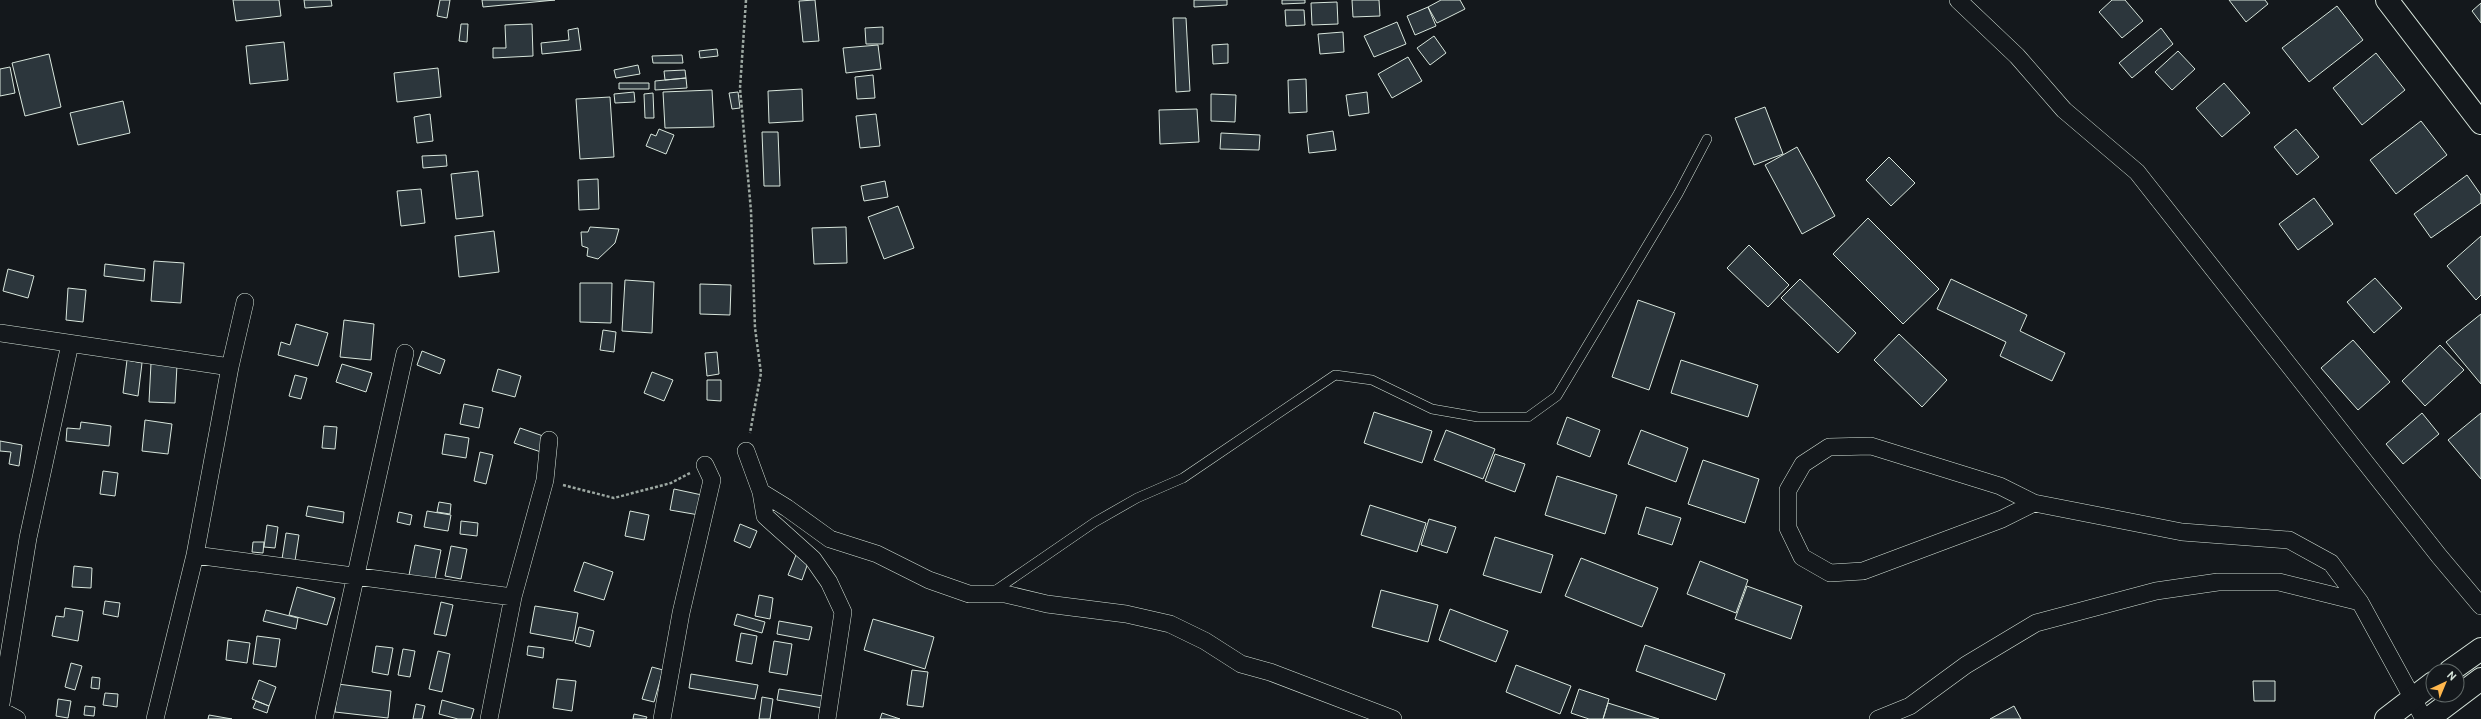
<svg xmlns="http://www.w3.org/2000/svg" width="2481" height="719" font-family="Cabin,sans-serif">
<rect width="100%" height="100%" fill="#14181c"/>
<path fill="#2c363c" stroke="#d8e6dc" d="M 233,0 L 279,0 L 281,16 L 236,21 Z
M 304,0 L 331,0 L 332,6 L 305,8 Z
M 440,0 L 450,0 L 447,18 L 437,16 Z
M 482,0 L 555,0 L 483,7 Z
M 815,0 L 819,41 L 803,42 L 799,1 Z
M 1194,0 L 1227,0 L 1227,5 L 1194,7 Z
M 1282,0 L 1305,0 L 1305,3 L 1282,4 Z
M 1352,0 L 1379,0 L 1380,16 L 1353,17 Z
M 1441,0 L 1460,0 L 1465,9 L 1437,23 L 1428,7 Z
M 2112,0 L 2125,0 L 2143,21 L 2122,38 L 2099,12 Z
M 2229,0 L 2265,0 L 2268,4 L 2246,22 Z
M 1337,2 L 1338,24 L 1312,25 L 1311,3 Z
M 2481,3 L 2481,23 L 2472,11 Z
M 2337,6 L 2363,40 L 2309,82 L 2282,48 Z
M 1428,7 L 1436,26 L 1415,35 L 1407,16 Z
M 1285,10 L 1304,10 L 1305,25 L 1286,26 Z
M 1173,18 L 1186,18 L 1190,91 L 1176,92 Z
M 1397,22 L 1406,44 L 1374,57 L 1364,36 Z
M 461,24 L 468,24 L 467,42 L 459,41 Z
M 532,24 L 533,56 L 493,58 L 493,48 L 506,48 L 505,25 Z
M 883,27 L 883,44 L 866,44 L 865,28 Z
M 578,28 L 581,50 L 542,54 L 541,43 L 569,40 L 568,30 Z
M 2161,28 L 2173,44 L 2132,78 L 2119,63 Z
M 1343,32 L 1344,52 L 1320,54 L 1318,34 Z
M 1434,36 L 1446,53 L 1430,65 L 1417,48 Z
M 284,42 L 288,80 L 250,84 L 246,46 Z
M 1228,44 L 1228,63 L 1213,64 L 1212,45 Z
M 878,45 L 881,69 L 846,73 L 843,48 Z
M 717,49 L 718,56 L 700,58 L 699,51 Z
M 2178,51 L 2195,69 L 2172,90 L 2155,72 Z
M 2376,53 L 2405,90 L 2362,125 L 2333,88 Z
M 49,54 L 61,107 L 25,116 L 12,63 Z
M 682,55 L 683,63 L 653,63 L 652,56 Z
M 1408,57 L 1422,81 L 1392,98 L 1378,74 Z
M 638,65 L 640,74 L 616,78 L 614,70 Z
M 10,67 L 15,93 L 0,96 L 0,69 Z
M 438,68 L 441,97 L 397,102 L 394,73 Z
M 685,70 L 686,78 L 665,80 L 664,71 Z
M 873,75 L 875,98 L 857,99 L 855,77 Z
M 686,78 L 687,88 L 655,90 L 655,81 Z
M 1306,79 L 1307,112 L 1289,113 L 1288,80 Z
M 619,83 L 649,83 L 649,89 L 619,89 Z
M 2224,83 L 2250,113 L 2222,137 L 2196,108 Z
M 802,89 L 803,121 L 769,123 L 768,91 Z
M 712,90 L 714,127 L 665,128 L 663,92 Z
M 634,92 L 635,102 L 615,103 L 614,94 Z
M 738,92 L 740,108 L 732,109 L 729,93 Z
M 1367,92 L 1369,113 L 1349,116 L 1346,95 Z
M 653,93 L 654,118 L 645,118 L 644,94 Z
M 1211,94 L 1236,95 L 1235,122 L 1211,121 Z
M 610,97 L 614,157 L 580,159 L 576,99 Z
M 123,101 L 130,133 L 78,145 L 70,113 Z
M 1765,107 L 1783,154 L 1754,165 L 1735,118 Z
M 1197,109 L 1199,142 L 1160,144 L 1159,110 Z
M 430,114 L 433,141 L 417,143 L 414,117 Z
M 876,114 L 880,146 L 860,148 L 856,116 Z
M 2421,121 L 2447,155 L 2396,194 L 2370,160 Z
M 659,129 L 674,135 L 666,154 L 646,146 L 651,134 L 656,136 Z
M 2296,129 L 2319,157 L 2297,175 L 2274,147 Z
M 1333,131 L 1336,150 L 1309,153 L 1307,135 Z
M 762,132 L 778,132 L 780,186 L 764,186 Z
M 1221,133 L 1260,135 L 1259,150 L 1220,149 Z
M 1797,147 L 1835,216 L 1802,234 L 1765,165 Z
M 446,155 L 447,166 L 423,168 L 422,156 Z
M 1889,157 L 1915,183 L 1891,206 L 1866,180 Z
M 478,171 L 483,216 L 456,219 L 451,174 Z
M 2467,175 L 2481,195 L 2481,203 L 2431,238 L 2414,214 Z
M 598,179 L 599,209 L 579,210 L 578,180 Z
M 885,181 L 888,197 L 864,201 L 861,186 Z
M 421,189 L 425,223 L 401,226 L 397,191 Z
M 2314,198 L 2333,224 L 2298,250 L 2279,224 Z
M 898,206 L 914,248 L 884,259 L 868,217 Z
M 1868,218 L 1939,289 L 1903,324 L 1833,254 Z
M 590,227 L 619,229 L 615,243 L 598,259 L 587,256 L 588,248 L 582,246 L 581,232 L 588,232 Z
M 846,227 L 847,263 L 814,264 L 812,228 Z
M 494,231 L 499,272 L 459,277 L 455,236 Z
M 2481,236 L 2481,295 L 2476,300 L 2447,266 Z
M 1749,245 L 1789,285 L 1768,307 L 1727,268 Z
M 154,261 L 184,263 L 181,303 L 151,301 Z
M 105,264 L 145,269 L 144,281 L 104,276 Z
M 8,269 L 34,276 L 28,298 L 3,291 Z
M 2375,278 L 2402,308 L 2374,333 L 2347,302 Z
M 1800,279 L 1856,333 L 1838,353 L 1781,298 Z
M 1951,279 L 2027,315 L 2020,331 L 2065,353 L 2052,381 L 2000,356 L 2006,342 L 1937,309 Z
M 625,280 L 654,282 L 652,333 L 622,331 Z
M 580,283 L 612,283 L 611,323 L 580,322 Z
M 700,284 L 731,285 L 730,315 L 700,314 Z
M 68,288 L 86,290 L 83,322 L 66,320 Z
M 1638,300 L 1675,313 L 1649,390 L 1612,377 Z
M 2481,314 L 2481,384 L 2446,342 Z
M 344,320 L 374,324 L 371,360 L 340,357 Z
M 296,324 L 328,333 L 318,366 L 278,355 L 281,342 L 290,345 Z
M 603,330 L 616,332 L 614,352 L 600,350 Z
M 1899,334 L 1947,380 L 1922,407 L 1874,360 Z
M 2353,340 L 2390,382 L 2358,410 L 2321,368 Z
M 2440,345 L 2464,370 L 2425,406 L 2402,381 Z
M 422,351 L 445,360 L 440,374 L 417,365 Z
M 717,352 L 719,374 L 707,376 L 705,353 Z
M 127,360 L 142,363 L 138,396 L 123,393 Z
M 1681,360 L 1758,385 L 1748,417 L 1671,393 Z
M 151,363 L 177,365 L 175,403 L 149,402 Z
M 342,364 L 372,373 L 366,392 L 336,382 Z
M 498,369 L 521,376 L 515,397 L 492,391 Z
M 652,372 L 673,380 L 664,401 L 644,393 Z
M 295,375 L 307,378 L 301,399 L 289,396 Z
M 707,380 L 721,380 L 721,401 L 707,400 Z
M 464,404 L 483,408 L 479,428 L 460,424 Z
M 1374,412 L 1432,431 L 1422,463 L 1364,443 Z
M 2422,413 L 2439,434 L 2403,464 L 2386,444 Z
M 2481,413 L 2481,479 L 2448,440 Z
M 1567,417 L 1600,430 L 1590,457 L 1557,444 Z
M 145,420 L 172,424 L 168,454 L 142,451 Z
M 81,422 L 111,426 L 109,446 L 66,441 L 67,428 L 80,429 Z
M 324,426 L 337,427 L 335,449 L 322,448 Z
M 520,428 L 549,438 L 544,453 L 514,443 Z
M 1446,430 L 1495,449 L 1483,479 L 1434,460 Z
M 1641,430 L 1688,448 L 1676,482 L 1628,464 Z
M 445,434 L 469,438 L 466,458 L 442,454 Z
M 0,441 L 22,445 L 19,466 L 9,464 L 11,452 L 0,451 Z
M 480,452 L 493,455 L 486,484 L 474,481 Z
M 1495,454 L 1525,464 L 1515,492 L 1485,481 Z
M 1703,460 L 1759,479 L 1745,523 L 1688,504 Z
M 103,471 L 118,473 L 115,496 L 100,494 Z
M 1557,476 L 1617,495 L 1605,534 L 1545,515 Z
M 674,489 L 702,495 L 699,515 L 670,510 Z
M 439,502 L 451,504 L 450,514 L 437,512 Z
M 1370,505 L 1426,523 L 1417,552 L 1361,535 Z
M 308,506 L 344,512 L 343,523 L 306,516 Z
M 1646,507 L 1681,518 L 1672,545 L 1638,534 Z
M 427,511 L 451,515 L 448,531 L 424,527 Z
M 630,511 L 649,515 L 644,540 L 625,536 Z
M 399,512 L 412,515 L 410,525 L 397,522 Z
M 1429,519 L 1456,527 L 1447,553 L 1421,545 Z
M 461,521 L 478,523 L 477,536 L 460,534 Z
M 740,524 L 757,531 L 750,548 L 734,541 Z
M 267,525 L 278,527 L 275,548 L 264,547 Z
M 286,533 L 299,535 L 295,561 L 282,559 Z
M 1495,537 L 1553,555 L 1541,593 L 1483,575 Z
M 253,542 L 264,542 L 263,553 L 252,552 Z
M 415,545 L 441,550 L 435,580 L 409,575 Z
M 451,546 L 467,549 L 461,579 L 445,576 Z
M 796,555 L 809,560 L 802,580 L 788,575 Z
M 1581,558 L 1658,588 L 1642,627 L 1565,596 Z
M 1700,561 L 1748,580 L 1736,613 L 1687,594 Z
M 584,562 L 613,572 L 604,600 L 574,591 Z
M 74,566 L 92,568 L 91,588 L 72,587 Z
M 1747,586 L 1802,606 L 1791,639 L 1735,619 Z
M 297,587 L 335,598 L 327,625 L 289,615 Z
M 1381,590 L 1438,605 L 1428,642 L 1372,627 Z
M 759,595 L 773,598 L 770,619 L 755,616 Z
M 105,601 L 120,603 L 118,617 L 103,614 Z
M 441,602 L 453,605 L 446,636 L 434,634 Z
M 535,606 L 578,613 L 573,641 L 530,633 Z
M 65,608 L 83,611 L 78,641 L 52,636 L 56,616 L 64,617 Z
M 1450,609 L 1508,631 L 1496,662 L 1439,640 Z
M 266,610 L 298,618 L 296,629 L 263,621 Z
M 737,614 L 765,622 L 762,633 L 734,625 Z
M 873,619 L 934,637 L 925,669 L 864,650 Z
M 779,621 L 812,627 L 809,640 L 777,634 Z
M 579,627 L 594,631 L 590,647 L 575,643 Z
M 741,633 L 757,636 L 752,664 L 736,661 Z
M 257,636 L 280,639 L 276,667 L 253,664 Z
M 228,640 L 250,643 L 247,663 L 226,660 Z
M 774,641 L 792,644 L 787,675 L 769,672 Z
M 1645,645 L 1725,674 L 1716,700 L 1636,671 Z
M 376,646 L 393,648 L 388,675 L 372,672 Z
M 528,646 L 544,648 L 543,658 L 527,655 Z
M 403,649 L 415,651 L 410,677 L 398,675 Z
M 438,651 L 450,654 L 442,692 L 429,689 Z
M 71,663 L 82,666 L 75,690 L 65,687 Z
M 1516,665 L 1571,686 L 1560,714 L 1506,692 Z
M 652,667 L 663,670 L 654,702 L 642,699 Z
M 912,670 L 928,672 L 923,707 L 907,705 Z
M 691,674 L 758,685 L 755,699 L 689,688 Z
M 92,677 L 100,678 L 99,689 L 91,688 Z
M 557,679 L 576,681 L 572,711 L 553,708 Z
M 259,680 L 276,687 L 269,706 L 252,699 Z
M 2253,681 L 2275,681 L 2275,701 L 2254,701 Z
M 338,684 L 391,691 L 388,718 L 335,712 Z
M 779,689 L 829,697 L 828,709 L 777,700 Z
M 1579,689 L 1609,699 L 1603,719 L 1589,719 L 1571,713 Z
M 105,693 L 118,694 L 117,707 L 103,705 Z
M 762,697 L 773,699 L 770,719 L 759,719 Z
M 58,699 L 71,701 L 68,718 L 56,716 Z
M 442,700 L 474,709 L 471,719 L 458,719 L 439,714 Z
M 256,701 L 269,706 L 267,713 L 253,708 Z
M 1608,703 L 1659,719 L 1603,719 Z
M 416,704 L 425,706 L 422,719 L 413,719 Z
M 85,706 L 95,707 L 94,716 L 84,715 Z
M 2014,706 L 2021,719 L 1990,719 Z
M 882,713 L 900,719 L 880,719 Z
M 634,714 L 647,717 L 646,719 L 633,719 Z
M 209,715 L 232,719 L 208,719 Z"/>
<g fill="none" stroke-linecap="round" stroke-linejoin="round">
<defs>
<path id="lane" d="M 993,592 L 1095,522 L 1137,498 L 1183,478 L 1335,375 L 1372,380 L 1432,409 L 1478,417 L 1528,417 L 1557,396 L 1678,194 L 1707,139"/>
<path id="street" d="M 1958,0 L 2017,56 L 2064,110 L 2137,172 L 2439,556 L 2481,606
M 0,333 L 230,367
M 746,451 L 761,492 L 787,508 L 830,539 L 877,554 L 929,580 L 969,594 L 1005,594 L 1047,604 L 1126,614 L 1170,624 L 1205,641 L 1241,664 L 1270,672 L 1393,719
M 761,492 L 765,516 L 813,559 L 829,582 L 843,612 L 827,719
M 2034,503 L 2002,519 L 1863,571 L 1830,573 L 1802,557 L 1788,528 L 1788,490 L 1803,464 L 1829,447 L 1871,446 L 2000,486 L 2034,503 L 2182,532 L 2289,540 L 2331,563 L 2360,602 L 2424,719
M 195,555 L 230,367 L 245,302
M 0,710 L 28,538 L 70,344
M 0,710 L 17,719
M 155,719 L 195,555 L 513,597
M 324,719 L 405,353
M 489,719 L 513,597 L 545,480 L 549,440
M 662,719 L 681,613 L 712,480 L 705,465
M 1878,719 L 1910,706 L 1966,665 L 2036,623 L 2156,591 L 2218,582 L 2279,582 L 2360,602"/>
<path id="secondary" d="M 2387,0 L 2481,123
M 2450,671 L 2481,649
M 2386,719 L 2433,683
M 2428,719 L 2481,679"/>
</defs>
<use href="#lane" stroke="#d8e6dc" stroke-width="10"/>
<use href="#street" stroke="#d8e6dc" stroke-width="18"/>
<use href="#secondary" stroke="#d8e6dc" stroke-width="24"/>
<path stroke="#9da8a2" stroke-width="2.5" stroke-dasharray="3 2" stroke-linecap="butt" d="M 746,0 L 740,88 L 751,211 L 755,328 L 761,373 L 750,433
M 563,485 L 614,498 L 671,483 L 690,473"/>
<use href="#lane" stroke="#14181c" stroke-width="9"/>
<use href="#street" stroke="#14181c" stroke-width="17"/>
<use href="#secondary" stroke="#14181c" stroke-width="22"/>
</g>
<g transform="translate(2445 683) rotate(44)"><circle r="19" fill="#14181c" stroke="#626a69"/>
<path d="M0-3L7 15L0 10L-7 15Z" fill="#ffb74d"/>
<text y="-6" font-size="11" font-weight="bold" text-anchor="middle" fill="#d8e6dc">N</text>
</g>
</svg>
